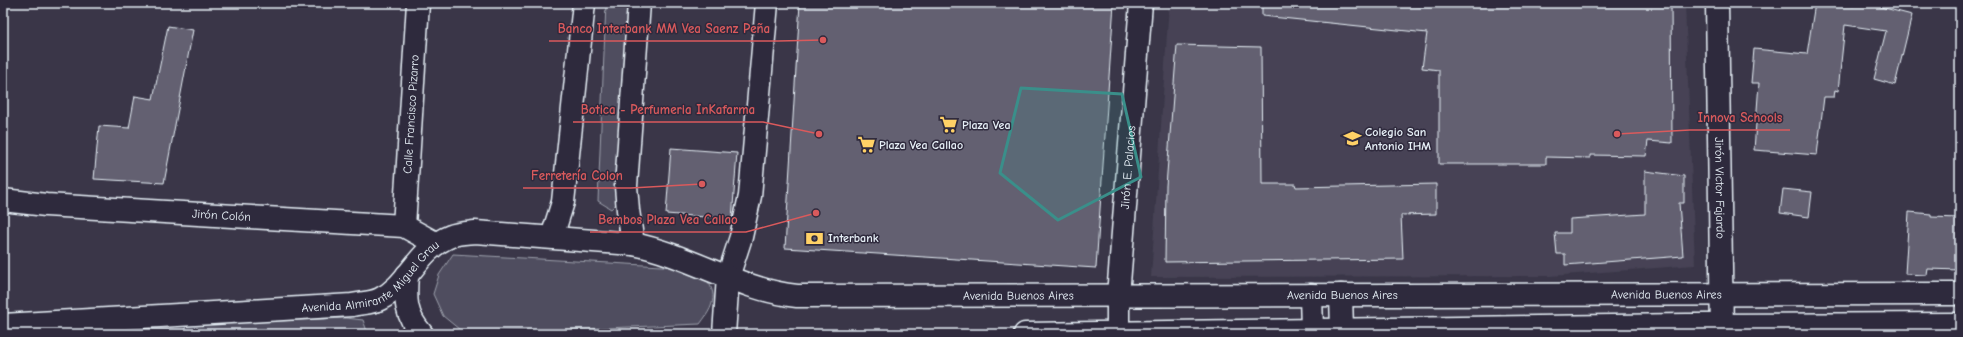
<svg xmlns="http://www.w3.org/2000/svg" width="1963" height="337" font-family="'Comic Neue',sans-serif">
<rect width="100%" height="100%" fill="#3a3648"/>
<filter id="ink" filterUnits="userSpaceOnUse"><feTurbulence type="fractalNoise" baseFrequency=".025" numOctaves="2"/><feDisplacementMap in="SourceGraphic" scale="8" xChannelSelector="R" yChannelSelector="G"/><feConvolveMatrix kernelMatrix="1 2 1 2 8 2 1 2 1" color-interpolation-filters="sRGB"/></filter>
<g filter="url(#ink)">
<path fill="#464354" d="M 1169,3 L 1685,3 L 1695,265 L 1550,276 L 1151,277 Z"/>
<path fill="#504e5f" stroke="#9ca0ac" d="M 606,3 L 636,3 L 624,196 L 611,209 L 598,201 Z
M 453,254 L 696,268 C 718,289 718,301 700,324 L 465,334 L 443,316 L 433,294 L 439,275 Z
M 346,318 L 363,320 L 368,334 L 184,334 L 186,325 Z
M 173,330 L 173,334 L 53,334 Z"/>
<path fill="#636171" stroke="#e8f1f8" d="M 800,3 L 1114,3 L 1096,268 L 785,248 Z
M 1262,3 L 1388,3 L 1430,7 L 1431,3 L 1671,3 L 1672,143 L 1648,141 L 1646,156 L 1590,155 L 1590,158 L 1546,157 L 1546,164 L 1439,164 L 1439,70 L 1422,68 L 1427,33 L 1262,16 Z
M 1815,3 L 1833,3 L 1854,6 L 1854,3 L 1865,3 L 1912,15 L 1895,85 L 1874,79 L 1886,31 L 1845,25 L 1838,91 L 1835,90 L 1834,97 L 1824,97 L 1817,155 L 1754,150 L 1759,83 L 1751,83 L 1754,49 L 1807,54 Z
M 168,26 L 193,30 L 164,183 L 94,179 L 99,126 L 129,128 L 135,96 L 153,99 Z
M 1177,45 L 1261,47 L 1262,184 L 1295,184 L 1296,187 L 1436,184 L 1436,214 L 1401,215 L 1403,259 L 1165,262 L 1166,186 Z
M 671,148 L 737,153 L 732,219 L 666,214 Z
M 1645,171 L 1684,176 L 1684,203 L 1679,203 L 1683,256 L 1565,265 L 1565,254 L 1557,254 L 1555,233 L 1570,233 L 1570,219 L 1645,214 Z
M 1783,189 L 1812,192 L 1809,217 L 1780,213 Z
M 1909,212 L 1931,214 L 1931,217 L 1960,218 L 1960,270 L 1928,269 L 1927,275 L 1905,274 Z"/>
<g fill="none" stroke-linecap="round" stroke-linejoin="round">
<defs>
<g id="street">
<path id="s1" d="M 1717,3 L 1722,334"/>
<path id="s2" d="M 3,200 L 46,205 L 404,226 L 435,243"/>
<path id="s3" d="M 404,226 L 418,3"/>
<path d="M 728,277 L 741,237 L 750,196 L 767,3"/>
<path d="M 1341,295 L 1342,329 L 1349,334"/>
<path id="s4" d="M 1118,332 L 1118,296 L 1141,3"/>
<path d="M 1309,334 L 1312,330 L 1311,295"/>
</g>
<g id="secondary">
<path d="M 552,237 L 563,202 L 584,3"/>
<path d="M 633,244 L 628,210 L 626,186 L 639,3"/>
<path d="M 407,275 C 405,300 405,315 422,334"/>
<path id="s5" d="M 3,325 L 352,305 C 361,303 372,303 380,299 C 409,285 417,249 451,236 C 458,233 467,233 475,232 L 633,244 C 690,255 739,290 797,296 L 1960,294"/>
<path d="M 724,334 L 728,277"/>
<path d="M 1025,334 L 1686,325 L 1960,324"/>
</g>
</defs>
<use href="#street" stroke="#e8f1f8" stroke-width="25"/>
<use href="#secondary" stroke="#e8f1f8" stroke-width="25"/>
<use href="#street" stroke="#2f2a3d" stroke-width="22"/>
<use href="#secondary" stroke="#2f2a3d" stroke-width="22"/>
</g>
</g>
<path fill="#3a8f8a" fill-opacity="0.2" stroke="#3a8f8a" stroke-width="3" stroke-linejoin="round" d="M 1021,88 L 1122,94 L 1141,177 L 1058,220 L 1000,173 Z"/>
<defs>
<symbol id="supermarket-bare" viewBox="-9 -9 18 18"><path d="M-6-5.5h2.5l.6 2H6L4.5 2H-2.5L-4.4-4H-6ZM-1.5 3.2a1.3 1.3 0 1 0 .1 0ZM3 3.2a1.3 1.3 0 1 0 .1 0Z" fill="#ffd166" stroke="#2f2a3d" stroke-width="2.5" paint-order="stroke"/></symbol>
<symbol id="university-bare" viewBox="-9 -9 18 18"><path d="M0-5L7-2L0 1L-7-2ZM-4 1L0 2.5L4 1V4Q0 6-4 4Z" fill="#ffd166" stroke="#2f2a3d" stroke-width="2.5" paint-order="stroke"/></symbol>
<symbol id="bank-bare" viewBox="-9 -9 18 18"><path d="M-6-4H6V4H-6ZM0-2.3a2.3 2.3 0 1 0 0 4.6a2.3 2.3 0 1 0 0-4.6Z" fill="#ffd166" stroke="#2f2a3d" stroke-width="2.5" paint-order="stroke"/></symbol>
</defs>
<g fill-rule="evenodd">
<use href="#supermarket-bare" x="936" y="112" width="25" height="25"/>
<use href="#university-bare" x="1340" y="126" width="25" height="25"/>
<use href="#supermarket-bare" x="854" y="132" width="25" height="25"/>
<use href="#bank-bare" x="802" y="226" width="25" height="25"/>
</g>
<g text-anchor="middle" stroke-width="3" stroke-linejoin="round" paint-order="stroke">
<g font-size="12" fill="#e8f1f8" stroke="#2f2a3d">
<text dy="4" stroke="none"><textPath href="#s3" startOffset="112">Calle Francisco Pizarro</textPath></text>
<text dy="4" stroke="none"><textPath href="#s4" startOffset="165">Jirón E. Palacios</textPath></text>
<text dy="4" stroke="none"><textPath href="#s1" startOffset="185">Jirón Victor Fajardo</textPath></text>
<text dy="4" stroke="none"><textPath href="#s2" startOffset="219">Jirón Colón</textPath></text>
<text dy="4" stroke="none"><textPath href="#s5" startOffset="379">Avenida Almirante Miguel Grau</textPath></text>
<text dy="4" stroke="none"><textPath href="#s5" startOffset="1375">Avenida Buenos Aires</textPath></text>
<text dy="4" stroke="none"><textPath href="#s5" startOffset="1699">Avenida Buenos Aires</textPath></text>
<text dy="4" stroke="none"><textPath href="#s5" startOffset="1051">Avenida Buenos Aires</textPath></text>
</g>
<g font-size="12" font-weight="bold" fill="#e8f1f8" stroke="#2f2a3d" text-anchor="start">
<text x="962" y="129">Plaza Vea</text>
<text x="1365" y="136">Colegio San<tspan x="1365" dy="14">Antonio IHM</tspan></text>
<text x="879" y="149">Plaza Vea Callao</text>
<text x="828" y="242">Interbank</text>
</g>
</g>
<path fill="none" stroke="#da5a5c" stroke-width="1.5" d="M823 40L778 41H549M819 134L763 122H573M1617 134L1690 130H1790M702 184L631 188H523M816 213L746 232H590"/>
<g fill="#da5a5c" stroke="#2f2a3d" stroke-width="1.5">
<circle cx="823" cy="40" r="4"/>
<circle cx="819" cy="134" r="4"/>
<circle cx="1617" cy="134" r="4"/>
<circle cx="702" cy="184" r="4"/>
<circle cx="816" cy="213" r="4"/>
</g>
<g font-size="13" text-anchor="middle" font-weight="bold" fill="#da5a5c" stroke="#2f2a3d" stroke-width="3" stroke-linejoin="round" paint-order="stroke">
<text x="664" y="33">Banco Interbank MM Vea Saenz Peña</text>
<text x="668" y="114">Botica - Perfumeria InKafarma</text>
<text x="1740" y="122">Innova Schools</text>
<text x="577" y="180">Ferretería Colon</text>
<text x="668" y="224">Bembos Plaza Vea Callao</text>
</g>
<rect width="1963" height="337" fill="none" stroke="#2f2a3d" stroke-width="16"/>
<rect x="8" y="8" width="1947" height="321" fill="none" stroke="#e8f1f8" stroke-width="1.5" filter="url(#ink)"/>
</svg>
